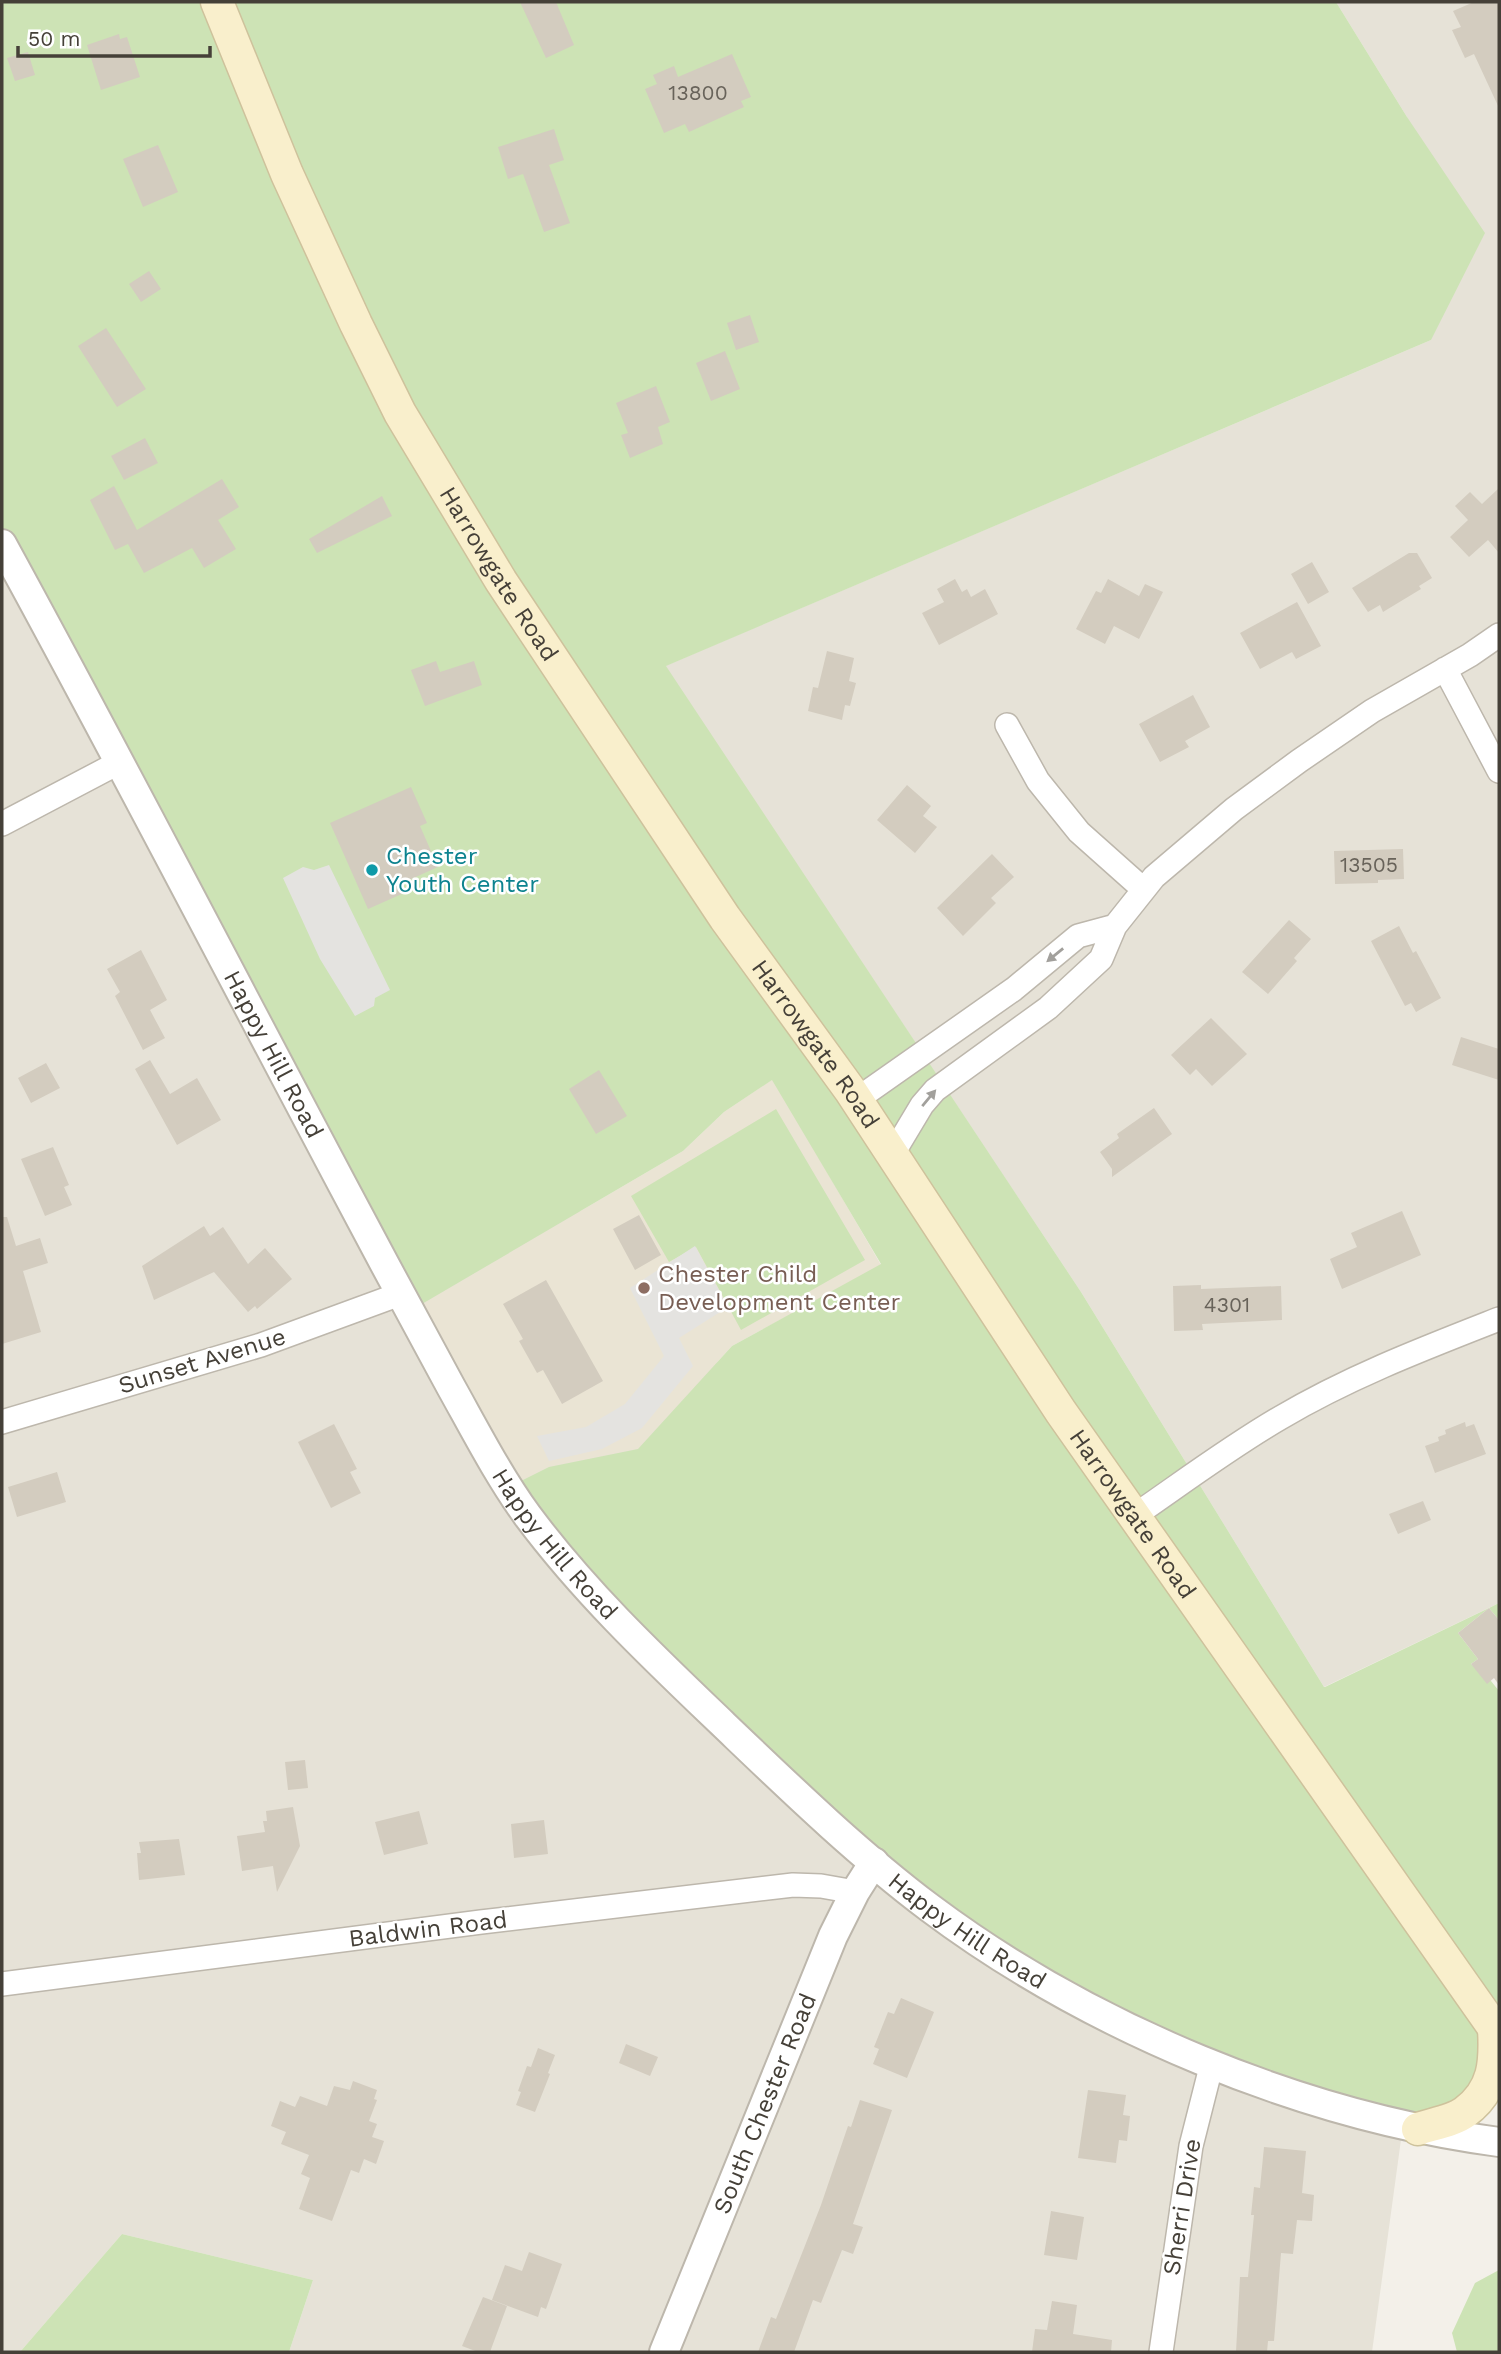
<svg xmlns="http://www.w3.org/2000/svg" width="1501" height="2354" font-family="'Work Sans',sans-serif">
<rect width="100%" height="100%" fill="#f3f0e9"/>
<path fill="#e6e2d7" d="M 1336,2 L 1499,2 L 1499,1603 L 1324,1687 L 1081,1292 L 665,666 L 1431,340 L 1407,117 Z
M 2,570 L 1403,2125 L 1372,2352 L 289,2352 L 313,2280 L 122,2234 L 20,2352 L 2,2352 Z"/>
<path fill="#eae4d4" d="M 773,1079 L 881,1265 L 732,1346 L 638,1449 L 549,1467 L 509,1487 L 410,1311 L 683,1151 L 724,1112 Z"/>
<path fill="#cde3b5" d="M 2,2 L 1336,2 L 1407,117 L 1485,233 L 1431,340 L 666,666 L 1081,1292 L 1324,1687 L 1325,1687 L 1489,1608 L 1499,1603 L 1499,1620 L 1489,1608 L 1458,1633 L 1478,1659 L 1471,1664 L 1491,1681 L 1499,1691 L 1499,2035 L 1484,2094 L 1418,2129 L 1295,2095 L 1003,1957 L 768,1767 L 509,1487 L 549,1467 L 638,1449 L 732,1346 L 881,1264 L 772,1080 L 724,1112 L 683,1151 L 410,1311 L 2,550 Z
M 776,1109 L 865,1260 L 741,1330 L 696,1247 L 669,1262 L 631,1196 Z
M 122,2234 L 313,2280 L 289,2352 L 20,2352 Z
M 1499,2270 L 1499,2352 L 1457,2352 L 1452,2333 L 1475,2283 Z"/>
<path fill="#e4e3e0" d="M 329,865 L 390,990 L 375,998 L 374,1006 L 355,1016 L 320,959 L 283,878 L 303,867 L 314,870 Z
M 695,1246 L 728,1307 L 679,1338 L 693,1366 L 642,1428 L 602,1449 L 549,1461 L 537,1436 L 586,1427 L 625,1404 L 664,1356 L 630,1288 Z"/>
<path fill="#d3ccbf" d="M 520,2 L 556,2 L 574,45 L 546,58 Z
M 1474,2 L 1499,2 L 1499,108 L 1474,54 L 1465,58 L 1452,30 L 1461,27 L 1453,11 Z
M 119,34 L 120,39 L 127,37 L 140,77 L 101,90 L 87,45 Z
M 28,52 L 35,75 L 15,81 L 7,58 Z
M 732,54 L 751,97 L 741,101 L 744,107 L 689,132 L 685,124 L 664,133 L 645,89 L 657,84 L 653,75 L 674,66 L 678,77 Z
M 554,129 L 564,160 L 549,165 L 570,223 L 544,232 L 523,174 L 508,179 L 498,147 Z
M 158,145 L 178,192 L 143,207 L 123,159 Z
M 149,271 L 161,289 L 141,302 L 129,284 Z
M 750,315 L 759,342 L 736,350 L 727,323 Z
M 106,328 L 146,389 L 117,407 L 78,346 Z
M 725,351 L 740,389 L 711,401 L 696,363 Z
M 656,386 L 670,422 L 658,427 L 663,444 L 630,458 L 621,435 L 628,433 L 616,403 Z
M 145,438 L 158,463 L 124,480 L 111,456 Z
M 222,479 L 239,507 L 218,520 L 236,549 L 204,568 L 192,548 L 144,573 L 128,544 L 115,550 L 90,500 L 114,486 L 137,530 Z
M 1499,488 L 1499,553 L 1488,540 L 1469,557 L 1450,537 L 1468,520 L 1455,506 L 1470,492 L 1482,504 Z
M 382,496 L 392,516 L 317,553 L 309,539 Z
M 1409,553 L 1417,553 L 1432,578 L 1419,586 L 1421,589 L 1383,612 L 1380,605 L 1368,612 L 1352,588 Z
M 1312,562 L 1329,592 L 1308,604 L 1291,574 Z
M 955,579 L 962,592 L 967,589 L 971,597 L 985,589 L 998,614 L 939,645 L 922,613 L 944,602 L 937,589 Z
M 1108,579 L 1139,596 L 1145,584 L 1163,592 L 1139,639 L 1114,626 L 1105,644 L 1076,629 L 1096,591 L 1101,593 Z
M 1297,602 L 1321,646 L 1296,659 L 1292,652 L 1260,669 L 1240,633 Z
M 827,651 L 854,658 L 849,681 L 856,683 L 850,706 L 845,705 L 842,720 L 808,711 L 813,687 L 818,688 Z
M 436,661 L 440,672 L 474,661 L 482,685 L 425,706 L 411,670 Z
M 1193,695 L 1210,727 L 1185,741 L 1189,747 L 1160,762 L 1139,724 Z
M 907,785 L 931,806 L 923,816 L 937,827 L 915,853 L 877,820 Z
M 411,787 L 427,823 L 420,826 L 438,867 L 400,884 L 404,893 L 368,909 L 330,823 Z
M 1403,849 L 1404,879 L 1378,880 L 1378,883 L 1335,884 L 1334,851 Z
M 992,854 L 1014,877 L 991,898 L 996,903 L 963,936 L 937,908 Z
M 1289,920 L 1311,939 L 1294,958 L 1297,961 L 1268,994 L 1242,972 Z
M 1399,926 L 1413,953 L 1416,951 L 1441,998 L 1416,1012 L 1411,1003 L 1405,1006 L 1371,941 Z
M 141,950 L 167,1000 L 150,1010 L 165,1038 L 143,1050 L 115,996 L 120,992 L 107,969 Z
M 1211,1018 L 1247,1054 L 1212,1086 L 1196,1069 L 1190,1075 L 1171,1055 Z
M 1461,1037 L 1499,1049 L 1499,1080 L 1452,1065 Z
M 150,1060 L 170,1094 L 197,1078 L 221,1120 L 177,1145 L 135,1069 Z
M 46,1063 L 60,1088 L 31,1103 L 18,1078 Z
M 599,1070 L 627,1116 L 596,1134 L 569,1089 Z
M 1154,1108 L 1172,1134 L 1112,1177 L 1112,1169 L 1100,1152 L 1119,1138 L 1117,1134 Z
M 53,1147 L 69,1185 L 64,1187 L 72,1205 L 45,1216 L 21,1159 Z
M 1402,1211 L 1421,1255 L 1342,1289 L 1330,1259 L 1357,1247 L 1351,1233 Z
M 639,1215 L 661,1255 L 635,1270 L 613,1229 Z
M 2,1217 L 7,1217 L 16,1246 L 40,1238 L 48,1263 L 23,1271 L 41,1332 L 2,1344 Z
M 204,1226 L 210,1236 L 223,1227 L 248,1264 L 265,1248 L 292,1279 L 257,1309 L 255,1306 L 248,1312 L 214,1272 L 154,1300 L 142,1266 Z
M 546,1280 L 603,1381 L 562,1404 L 543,1370 L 537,1373 L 519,1341 L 523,1339 L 503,1304 Z
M 1201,1285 L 1201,1289 L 1281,1286 L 1282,1320 L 1202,1324 L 1203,1330 L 1174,1331 L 1173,1286 Z
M 1465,1422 L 1466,1427 L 1474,1424 L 1486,1454 L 1435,1473 L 1425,1446 L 1439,1441 L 1438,1437 L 1446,1434 L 1445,1430 Z
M 334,1424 L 357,1469 L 350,1472 L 361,1493 L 331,1508 L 298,1442 Z
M 57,1472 L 66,1502 L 17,1517 L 8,1487 Z
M 1423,1501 L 1431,1520 L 1398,1534 L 1389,1514 Z
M 1489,1608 L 1499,1620 L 1499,1685 L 1494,1678 L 1487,1684 L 1471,1664 L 1478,1659 L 1458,1633 Z
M 305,1760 L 308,1788 L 288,1790 L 285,1762 Z
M 293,1807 L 300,1846 L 277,1892 L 273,1866 L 242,1871 L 237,1836 L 265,1832 L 263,1821 L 267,1821 L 266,1811 Z
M 419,1811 L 428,1844 L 384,1855 L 375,1822 Z
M 544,1820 L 548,1854 L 514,1858 L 511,1824 Z
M 179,1839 L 185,1875 L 139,1880 L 137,1853 L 141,1853 L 139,1842 Z
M 901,1998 L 934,2012 L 907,2078 L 873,2064 L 879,2049 L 874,2047 L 888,2012 L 894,2014 Z
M 626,2044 L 658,2057 L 650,2076 L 619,2063 Z
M 538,2048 L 555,2055 L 548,2073 L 550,2074 L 535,2112 L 516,2105 L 521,2092 L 518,2091 L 527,2066 L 531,2067 Z
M 353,2081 L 377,2090 L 374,2099 L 377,2100 L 369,2121 L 377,2124 L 372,2137 L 384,2141 L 376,2164 L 364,2159 L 359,2173 L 351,2170 L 332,2221 L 299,2209 L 310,2178 L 301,2174 L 309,2155 L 281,2144 L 286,2132 L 271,2126 L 280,2101 L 295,2107 L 300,2096 L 327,2106 L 334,2086 L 350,2090 Z
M 1088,2090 L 1126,2095 L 1123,2115 L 1130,2116 L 1127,2141 L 1119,2140 L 1116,2163 L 1078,2158 Z
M 860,2100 L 892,2110 L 853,2224 L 863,2227 L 853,2254 L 842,2250 L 821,2303 L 813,2300 L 794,2352 L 758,2352 L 771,2317 L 776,2319 L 821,2205 L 848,2126 L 851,2127 Z
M 1264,2147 L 1306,2151 L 1302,2193 L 1314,2195 L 1312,2221 L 1297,2220 L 1293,2254 L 1281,2253 L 1274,2341 L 1268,2341 L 1267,2352 L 1236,2352 L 1240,2277 L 1248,2277 L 1254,2215 L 1251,2215 L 1254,2187 L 1260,2188 Z
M 1051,2211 L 1084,2217 L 1077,2260 L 1044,2255 Z
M 529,2252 L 562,2264 L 546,2309 L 541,2307 L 538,2317 L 492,2300 L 505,2265 L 522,2271 Z
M 483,2297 L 507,2306 L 490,2352 L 478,2352 L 462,2346 Z
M 1052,2301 L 1077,2305 L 1073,2334 L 1112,2340 L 1111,2352 L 1032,2352 L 1035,2329 L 1047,2330 Z"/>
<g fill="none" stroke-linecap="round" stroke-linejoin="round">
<defs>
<path id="minor" d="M 1445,669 L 1499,771
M 1007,725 L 1038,781 L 1079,832 L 1143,889
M 2,824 L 118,763
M 856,1100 L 1014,989 L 1078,936 L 1115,926
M 892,1155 L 922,1105 L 935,1090 L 1048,1008 L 1101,959 L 1115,926 L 1154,877 L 1234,809 L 1299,761 L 1372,711 L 1470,655 L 1499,635
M 2,1422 L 261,1345 L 400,1294
M 1134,1516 C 1182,1483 1230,1447 1280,1418 C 1349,1377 1425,1348 1499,1319
M 2,1984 L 481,1922 L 793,1885 L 821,1886 L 855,1892
M 1161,2352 L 1191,2146 L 1212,2063"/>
<g id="tertiary">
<path id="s1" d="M 2,544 C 118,756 229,971 342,1184 C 378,1252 414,1319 451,1387 C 475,1430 498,1475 527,1515 C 585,1593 654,1658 724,1725 C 790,1788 857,1853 930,1908 C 1089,2027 1302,2116 1499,2142"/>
<path id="s2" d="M 664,2352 L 833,1936 L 855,1892 L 874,1862"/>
</g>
<g id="secondary">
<path id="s3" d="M 217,2 L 287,174 L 356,324 L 400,413 L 501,581 L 725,918 L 850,1090 L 1061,1412 L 1499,2035"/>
<path d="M 1418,2129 C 1432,2124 1453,2121 1465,2112 C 1495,2090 1496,2061 1494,2028"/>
</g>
</defs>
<use href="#minor" stroke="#bdb7ac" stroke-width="26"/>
<use href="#tertiary" stroke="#bdb7ac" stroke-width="32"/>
<use href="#secondary" stroke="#cec29c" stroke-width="35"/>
<use href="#minor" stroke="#fff" stroke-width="23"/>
<use href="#tertiary" stroke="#fff" stroke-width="28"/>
<use href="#secondary" stroke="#f9efcc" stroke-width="32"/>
</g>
<defs><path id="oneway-solid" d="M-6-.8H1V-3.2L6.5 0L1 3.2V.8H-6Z" transform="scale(1.75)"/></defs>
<g fill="#a2a09c">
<use href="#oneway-solid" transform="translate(1055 955) rotate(141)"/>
<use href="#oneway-solid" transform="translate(929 1098) rotate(-50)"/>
</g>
<circle fill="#0f9aa8" stroke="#fff" stroke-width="2.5" cx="372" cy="870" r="7"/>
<circle fill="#8d6e63" stroke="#fff" stroke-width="2.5" cx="644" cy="1288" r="7"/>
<g text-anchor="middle" stroke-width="5" stroke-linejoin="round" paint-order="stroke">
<g font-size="21" fill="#68635a">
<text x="698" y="100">13800</text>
<text x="1369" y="872">13505</text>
<text x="1227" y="1312">4301</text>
</g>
<g font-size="24" fill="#454038" stroke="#fff">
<text dy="8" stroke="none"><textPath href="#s3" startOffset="639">Harrowgate Road</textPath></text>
<text dy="8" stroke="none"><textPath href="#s3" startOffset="1206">Harrowgate Road</textPath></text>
<text dy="8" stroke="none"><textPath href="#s1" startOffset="578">Happy Hill Road</textPath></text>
<text transform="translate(202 1361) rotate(-17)" y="8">Sunset Avenue</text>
<text dy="8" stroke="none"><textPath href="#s3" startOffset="1773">Harrowgate Road</textPath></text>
<text dy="8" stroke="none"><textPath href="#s1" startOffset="1144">Happy Hill Road</textPath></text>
<text dy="8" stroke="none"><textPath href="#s1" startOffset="1712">Happy Hill Road</textPath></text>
<text transform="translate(428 1929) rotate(-7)" y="8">Baldwin Road</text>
<text dy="8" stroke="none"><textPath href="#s2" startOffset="268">South Chester Road</textPath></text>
<text transform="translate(1182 2207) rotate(-81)" y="8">Sherri Drive</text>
</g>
<g font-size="24" fill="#0d838f" stroke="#fff" text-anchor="start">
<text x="386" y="864">Chester<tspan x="386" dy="28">Youth Center</tspan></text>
</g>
<g font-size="24" fill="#785e54" stroke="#fff" text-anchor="start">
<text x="658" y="1282">Chester Child<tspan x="658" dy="28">Development Center</tspan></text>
</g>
</g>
<rect width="1501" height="2354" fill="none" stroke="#454038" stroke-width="7"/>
<path d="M18 46v10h192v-10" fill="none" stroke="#454038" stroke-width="3.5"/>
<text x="28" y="46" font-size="21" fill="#454038" stroke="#ffffff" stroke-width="5" paint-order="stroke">50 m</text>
</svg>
